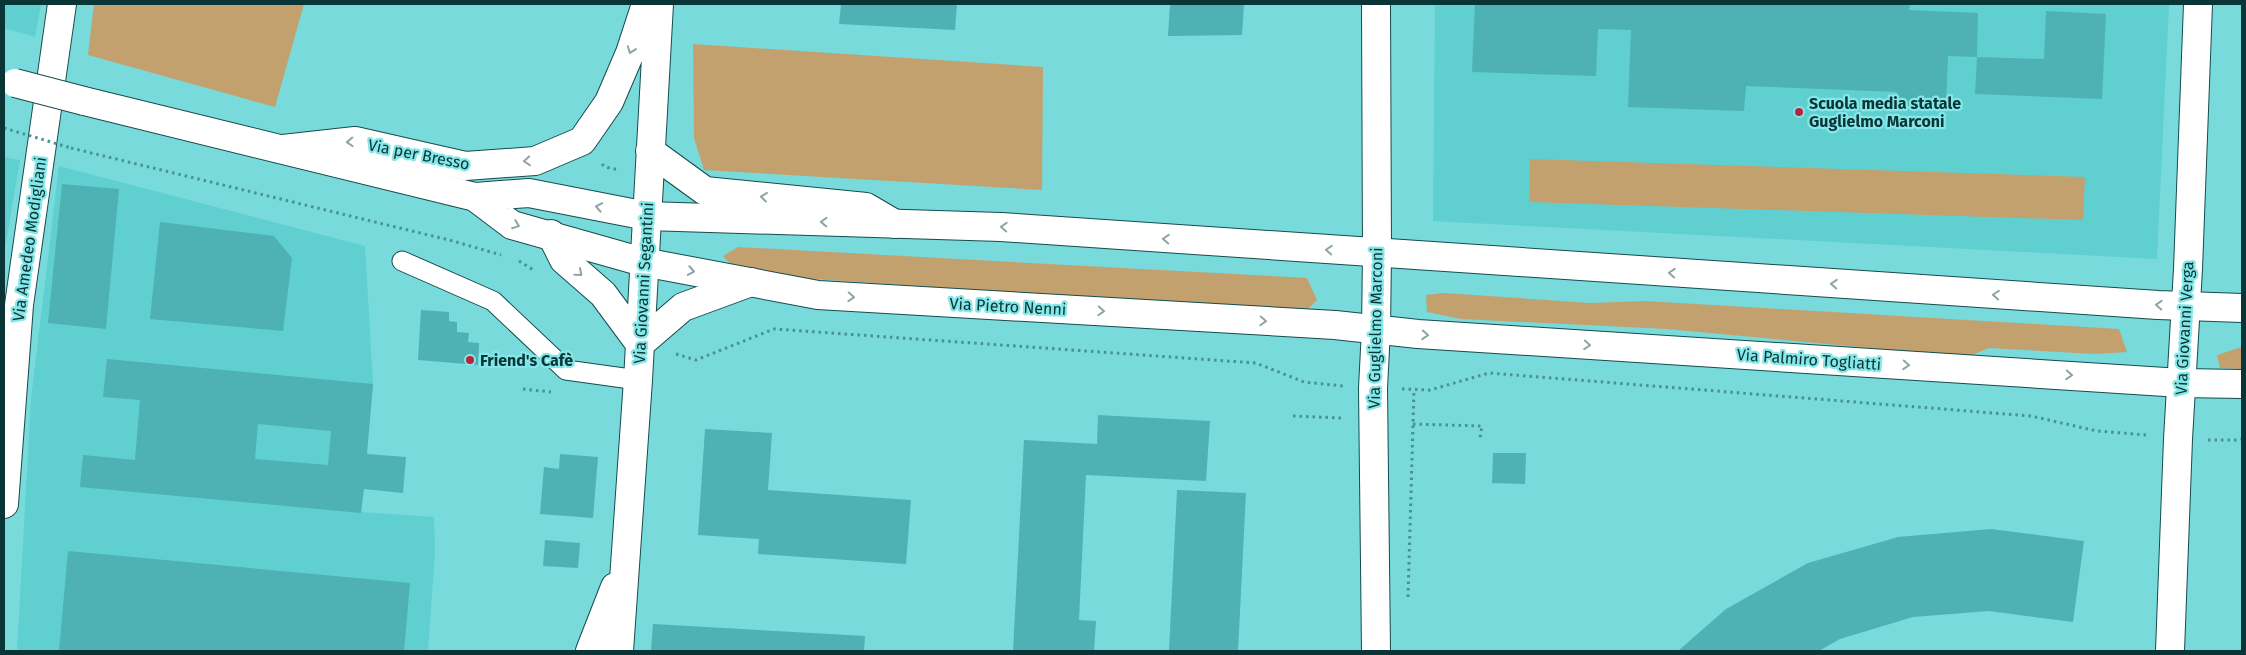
<svg xmlns="http://www.w3.org/2000/svg" width="2246" height="655" font-family="'Fira Sans',sans-serif">
<rect width="100%" height="100%" fill="#78dadb"/>
<path fill="#60cfd0" d="M 4,4 L 41,4 L 35,37 L 4,28 Z
M 1435,4 L 2169,4 L 2157,259 L 1433,221 Z
M 4,157 L 20,160 L 4,254 Z
M 59,166 L 365,246 L 373,384 L 361,512 L 434,517 L 435,552 L 428,651 L 17,651 L 31,399 Z"/>
<path fill="#c3a16f" d="M 94,4 L 304,4 L 275,107 L 88,55 Z
M 693,44 L 1043,67 L 1042,190 L 704,170 L 694,138 Z
M 1530,159 L 2085,177 L 2083,220 L 1529,202 Z
M 738,247 L 1307,278 L 1317,300 L 1305,312 L 785,277 L 735,269 L 723,256 Z
M 1444,293 L 1590,303 L 1645,301 L 2119,329 L 2127,352 L 2095,354 L 1989,348 L 1967,357 L 1666,329 L 1461,319 L 1427,312 L 1426,295 Z
M 2242,347 L 2242,369 L 2220,368 L 2217,355 Z"/>
<path fill="#4eb1b3" fill-rule="evenodd" d="M 841,4 L 957,4 L 955,30 L 839,24 Z
M 1170,4 L 1244,4 L 1242,35 L 1168,36 Z
M 1475,4 L 1910,4 L 1909,10 L 1978,13 L 1977,57 L 2044,59 L 2046,11 L 2106,14 L 2102,99 L 1975,94 L 1977,57 L 1948,56 L 1946,106 L 1897,105 L 1897,92 L 1746,86 L 1744,111 L 1628,107 L 1631,30 L 1598,29 L 1596,76 L 1472,72 Z
M 62,184 L 119,189 L 106,329 L 48,323 Z
M 160,222 L 274,236 L 292,258 L 283,331 L 150,319 Z
M 421,310 L 449,312 L 449,321 L 457,322 L 457,332 L 469,333 L 468,342 L 479,343 L 478,365 L 418,360 Z
M 107,359 L 373,384 L 367,454 L 406,457 L 403,493 L 364,489 L 361,513 L 80,487 L 83,455 L 135,460 L 140,400 L 103,397 ZM 258,424 L 331,431 L 328,465 L 255,459 Z
M 1098,415 L 1210,421 L 1206,481 L 1086,475 L 1079,620 L 1096,621 L 1094,651 L 1013,651 L 1024,440 L 1097,444 Z
M 705,429 L 772,433 L 768,490 L 911,500 L 906,564 L 758,554 L 759,539 L 698,535 Z
M 1493,453 L 1526,453 L 1525,484 L 1492,483 Z
M 560,454 L 598,457 L 593,518 L 540,514 L 544,467 L 559,469 Z
M 1177,490 L 1246,493 L 1238,651 L 1169,651 Z
M 1991,529 L 2084,541 L 2073,622 L 1989,611 L 1913,617 L 1840,639 L 1819,651 L 1678,651 L 1726,609 L 1808,563 L 1898,537 Z
M 545,540 L 580,543 L 578,568 L 543,566 Z
M 68,551 L 410,583 L 404,651 L 59,651 Z
M 653,624 L 865,636 L 864,651 L 651,651 Z"/>
<g fill="none" stroke-linecap="round" stroke-linejoin="round">
<defs>
<path id="lane" d="M 402,261 L 493,301 L 566,370 L 638,380"/>
<path id="street" d="M 283,149 L 355,141 L 465,166 L 535,161 L 582,141 L 609,102 L 630,53 L 646,4
M 650,151 L 705,191 L 866,207 L 895,224
M 551,234 L 564,260 L 603,294 L 640,344
M 640,344 L 683,307 L 751,282
M 4,504 L 19,305 L 62,4
M 590,651 L 615,587
M 619,651 L 638,380 L 659,4
M 1376,651 L 1373,388 L 1376,330 L 1377,253 L 1376,4
M 2170,651 L 2178,439 L 2188,269 L 2198,4"/>
<path id="secondary" d="M 84,101 L 475,197 L 529,193 L 647,216 L 1001,227 L 2158,305 L 2242,308
M 475,197 L 512,225 L 643,262 L 818,295 L 1335,325 L 1418,334 L 2181,383 L 2242,384"/>
</defs>
<use href="#lane" stroke="#164c4d" stroke-width="21"/>
<use href="#street" stroke="#164c4d" stroke-width="30"/>
<use href="#secondary" stroke="#164c4d" stroke-width="30"/>
<path stroke="#489293" stroke-width="3" stroke-dasharray="2.5 4" stroke-linecap="butt" d="M 71,148 L 453,241 L 501,255
M 602,164 L 605,167 L 620,170
M 519,261 L 535,271
M 676,354 L 696,360 L 774,329 L 1256,363 L 1304,382 L 1343,386
M 523,389 L 551,392
M 1402,389 L 1430,390 L 1489,373 L 2031,416 L 2097,431 L 2147,435
M 1293,416 L 1341,418 L 1341,416
M 1413,424 L 1482,426 L 1480,438
M 2208,440 L 2236,440 L 2242,439
M 1408,597 L 1414,390"/>
<use href="#lane" stroke="#fff" stroke-width="19"/>
<use href="#street" stroke="#fff" stroke-width="28"/>
<use href="#secondary" stroke="#fff" stroke-width="28"/>
<defs>
<path id="secondary-bridge" d="M 15,83 L 84,101"/>
</defs>
<use href="#secondary-bridge" stroke="#164c4d" stroke-width="30" stroke-linecap="butt"/>
<path stroke="#489293" stroke-width="3" stroke-dasharray="2.5 4" stroke-linecap="butt" d="M 4,128 L 71,148"/>
<use href="#secondary-bridge" stroke="#fff" stroke-width="28"/>
</g>
<defs><path id="oneway-chevron" d="M-2-3.5L2.5 0L-2 3.5" fill="none" stroke-width="1.6" stroke-linecap="round" stroke-linejoin="round" transform="scale(1.25)"/></defs>
<g stroke="#90a4a5">
<use href="#oneway-chevron" transform="translate(631 50) rotate(110)"/>
<use href="#oneway-chevron" transform="translate(350 142) rotate(178)"/>
<use href="#oneway-chevron" transform="translate(527 161) rotate(175)"/>
<use href="#oneway-chevron" transform="translate(764 197) rotate(-174)"/>
<use href="#oneway-chevron" transform="translate(599 207) rotate(-169)"/>
<use href="#oneway-chevron" transform="translate(824 222) rotate(-178)"/>
<use href="#oneway-chevron" transform="translate(516 225) rotate(21)"/>
<use href="#oneway-chevron" transform="translate(1004 227) rotate(-177)"/>
<use href="#oneway-chevron" transform="translate(1166 239) rotate(-176)"/>
<use href="#oneway-chevron" transform="translate(1329 250) rotate(-176)"/>
<use href="#oneway-chevron" transform="translate(691 271) rotate(10)"/>
<use href="#oneway-chevron" transform="translate(579 273) rotate(41)"/>
<use href="#oneway-chevron" transform="translate(1672 273) rotate(-176)"/>
<use href="#oneway-chevron" transform="translate(1834 284) rotate(-176)"/>
<use href="#oneway-chevron" transform="translate(1996 295) rotate(-176)"/>
<use href="#oneway-chevron" transform="translate(851 297) rotate(3)"/>
<use href="#oneway-chevron" transform="translate(2159 305) rotate(-177)"/>
<use href="#oneway-chevron" transform="translate(1101 311) rotate(3)"/>
<use href="#oneway-chevron" transform="translate(1263 321) rotate(3)"/>
<use href="#oneway-chevron" transform="translate(1425 335) rotate(4)"/>
<use href="#oneway-chevron" transform="translate(1587 345) rotate(4)"/>
<use href="#oneway-chevron" transform="translate(1906 365) rotate(4)"/>
<use href="#oneway-chevron" transform="translate(2069 375) rotate(4)"/>
</g>
<g fill="#b62440" stroke="#86e7e8" stroke-width="2">
<circle cx="1799" cy="112" r="5"/>
<circle cx="470" cy="360" r="5"/>
</g>
<g text-anchor="middle" stroke-width="4.5" stroke-linejoin="round" paint-order="stroke">
<g font-size="16" font-weight="bold" fill="#093536" stroke="#86e7e8" text-anchor="start">
<text x="1809" y="109">Scuola media statale<tspan x="1809" dy="18">Guglielmo Marconi</tspan></text>
<text x="480" y="366">Friend's Cafè</text>
</g>
<g font-size="16" fill="#093536" stroke="#86e7e8">
<text transform="translate(419 154) rotate(11)" y="6">Via per Bresso</text>
<text transform="translate(29 239) rotate(-82)" y="6">Via Amedeo Modigliani</text>
<text transform="translate(643 283) rotate(-87)" y="6">Via Giovanni Segantini</text>
<text transform="translate(1008 306) rotate(3)" y="6">Via Pietro Nenni</text>
<text transform="translate(1375 328) rotate(-89)" y="6">Via Guglielmo Marconi</text>
<text transform="translate(2184 328) rotate(-87)" y="6">Via Giovanni Verga</text>
<text transform="translate(1809 359) rotate(4)" y="6">Via Palmiro Togliatti</text>
</g>
</g>
<rect width="2246" height="655" fill="none" stroke="#093536" stroke-width="10"/>
</svg>
